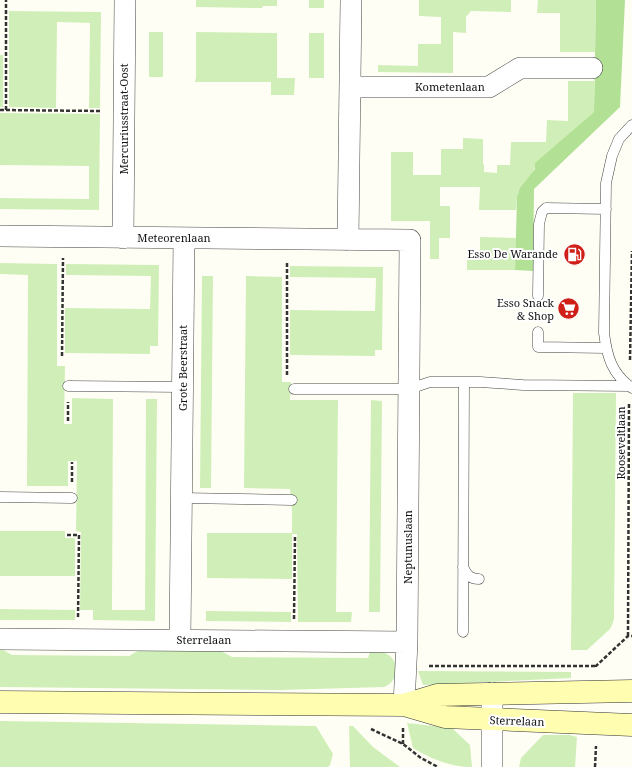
<svg xmlns="http://www.w3.org/2000/svg" width="632" height="767" font-family="'Noto Serif',serif">
<rect width="100%" height="100%" fill="#fffef4"/>
<path fill="#d0efb8" d="M 196,0 L 277,0 L 277,6 L 263,6 L 262,8 L 196,7 Z
M 309,0 L 324,0 L 324,8 L 309,8 Z
M 419,0 L 511,0 L 511,12 L 471,11 L 466,17 L 466,33 L 453,32 L 453,73 L 378,72 L 378,65 L 418,66 L 418,44 L 441,44 L 441,17 L 419,16 Z
M 538,0 L 596,0 L 595,52 L 560,52 L 560,13 L 537,13 Z
M 9,11 L 101,12 L 100,108 L 89,108 L 90,23 L 57,22 L 56,108 L 9,107 Z
M 149,32 L 163,32 L 163,77 L 149,77 Z
M 196,32 L 277,33 L 277,78 L 295,78 L 294,95 L 271,95 L 271,82 L 195,82 L 196,77 Z
M 309,33 L 324,33 L 324,78 L 309,78 Z
M 0,55 L 3,55 L 3,107 L 0,107 Z
M 568,81 L 594,81 L 594,112 L 536,163 C 535,173 526,179 521,188 C 516,195 517,202 516,210 L 479,210 L 480,187 L 440,187 L 440,206 L 450,206 L 450,238 L 439,238 L 439,259 L 430,259 L 430,221 L 391,221 L 391,152 L 413,152 L 413,175 L 441,175 L 441,149 L 463,149 L 463,138 L 483,139 L 483,164 L 484,165 L 484,172 L 497,173 L 497,165 L 510,165 L 511,142 L 546,142 L 547,120 L 568,121 Z
M 0,113 L 100,114 L 99,210 L 0,209 L 0,198 L 89,199 L 89,166 L 0,165 Z
M 480,237 L 516,238 L 515,270 L 467,270 L 467,258 L 480,258 Z
M 0,263 L 57,264 L 57,366 L 65,366 L 64,424 L 72,424 L 72,398 L 113,399 L 112,610 L 145,610 L 146,399 L 157,399 L 155,621 L 93,620 L 93,610 L 80,610 L 81,532 L 76,531 L 77,461 L 68,461 L 68,486 L 27,486 L 28,275 L 0,274 Z
M 66,264 L 159,265 L 158,346 L 150,346 L 150,354 L 65,353 L 65,308 L 150,309 L 151,276 L 66,275 Z
M 290,266 L 383,267 L 382,350 L 375,350 L 375,356 L 290,355 L 290,310 L 375,311 L 376,278 L 290,277 Z
M 202,276 L 213,276 L 211,488 L 200,488 Z
M 246,276 L 282,277 L 282,382 L 291,382 L 290,400 L 338,400 L 336,612 L 352,612 L 351,622 L 298,622 L 297,534 L 292,534 L 292,579 L 207,578 L 207,533 L 292,533 L 292,511 L 290,489 L 244,488 Z
M 573,393 L 616,393 L 614,619 L 612,625 L 610,629 L 587,650 L 571,650 Z
M 371,400 L 382,401 L 380,612 L 369,612 Z
M 0,531 L 65,531 L 65,538 L 75,538 L 75,576 L 0,576 Z
M 0,609 L 75,610 L 75,620 L 0,620 Z
M 206,611 L 291,612 L 291,622 L 206,621 Z
M 0,648 L 12,655 L 129,656 L 141,649 L 221,651 L 232,657 L 368,658 L 370,652 C 375,651 380,651 385,653 C 402,661 399,681 384,687 L 280,690 L 0,687 Z
M 418,671 L 571,672 L 571,678 L 423,685 Z
M 0,721 L 316,726 L 333,754 L 330,765 L 328,767 L 0,767 Z
M 407,723 L 452,728 L 470,745 L 472,767 C 450,767 431,759 413,748 Z
M 349,726 L 353,726 L 373,747 L 400,767 L 350,767 Z
M 543,735 L 570,735 L 577,737 L 575,767 L 519,767 L 521,758 Z"/>
<path fill="#b2e196" d="M 596,0 L 625,0 L 620,107 L 534,189 L 533,271 L 515,270 L 517,197 L 520,188 L 535,169 L 535,163 L 594,112 Z"/>
<g fill="none" stroke-linecap="round" stroke-linejoin="round">
<defs>
<path id="lane" d="M 632,125 L 619,139 L 612,156 L 606,183 L 604,333 C 607,357 612,374 632,388
M 538,296 L 539,224 L 542,212 L 546,208 L 606,209
M 538,332 L 538,347 L 606,348
M 68,386 L 182,387
M 294,389 L 409,389 L 430,382 L 480,382 L 523,385 L 630,386
M 0,497 L 72,498
M 182,498 L 292,500
M 463,567 C 467,575 470,579 479,579
M 463,632 L 464,382"/>
<path id="street" d="M 350,87 L 489,87 L 520,68 L 592,68
M 0,236 L 410,240 L 407,642 L 404,705
M 123,238 L 125,0
M 348,240 L 351,0
M 0,639 L 407,642
M 180,640 L 184,238
M 492,693 L 492,767"/>
<path id="secondary" d="M 0,702 L 404,705 L 445,717 L 632,725
M 404,705 L 437,695 L 632,691"/>
</defs>
<use href="#lane" stroke="#444" stroke-width="11"/>
<use href="#street" stroke="#444" stroke-width="22"/>
<use href="#secondary" stroke="#333" stroke-width="23"/>
<path stroke="#333" stroke-width="2.5" stroke-dasharray="4 2" stroke-linecap="butt" d="M 0,110 L 101,111
M 6,110 L 6,0
M 62,356 L 63,258
M 630,360 L 632,251
M 287,375 L 287,262
M 68,421 L 68,402
M 72,482 L 72,462
M 67,535 L 79,535 L 78,618
M 294,619 L 295,536
M 628,636 L 629,403
M 429,666 L 596,666
M 596,667 L 596,666 L 628,636 L 632,636
M 371,729 L 403,744 L 421,758 L 438,767
M 403,744 L 403,728
M 595,767 L 596,746"/>
<use href="#lane" stroke="#fff" stroke-width="10"/>
<use href="#street" stroke="#fff" stroke-width="21"/>
<use href="#secondary" stroke="#fffdaf" stroke-width="22"/>
</g>
<defs>
<symbol id="fuel-disc" viewBox="-11 -11 22 22"><circle r="9.5" fill="#d01f19" stroke="#fff"/><path d="M-5.5-6h7V0h2V4h1.3V-2.5L3-4.5l.8-.8L6-3V5H2.5V1h-1V6h-7ZM-4.2-4.7v3.2H.2V-4.7Z" fill="#fff"/></symbol>
<symbol id="supermarket-disc" viewBox="-11 -11 22 22"><circle r="9.5" fill="#d01f19" stroke="#fff"/><path d="M-6-5.5h2.5l.6 2H6L4.5 2H-2.5L-4.4-4H-6ZM-1.5 3.2a1.3 1.3 0 1 0 .1 0ZM3 3.2a1.3 1.3 0 1 0 .1 0Z" fill="#fff"/></symbol>
</defs>
<g fill-rule="evenodd">
<use href="#fuel-disc" x="562" y="242" width="25" height="25"/>
<use href="#supermarket-disc" x="556" y="296" width="25" height="25"/>
</g>
<g text-anchor="middle" stroke-width="4" stroke-linejoin="round" paint-order="stroke">
<g font-size="11" fill="#111" stroke="#fff">
<text x="450" y="91">Kometenlaan</text>
<text transform="translate(124 119) rotate(-90)" y="4">Mercuriusstraat-Oost</text>
<text x="174" y="242">Meteorenlaan</text>
<text transform="translate(183 368) rotate(-90)" y="4">Grote Beerstraat</text>
<text transform="translate(621 443) rotate(-90)" y="4">Rooseveltlaan</text>
<text transform="translate(408 547) rotate(-90)" y="4">Neptunuslaan</text>
<text x="204" y="644">Sterrelaan</text>
<text transform="translate(517 721) rotate(2)" y="4">Sterrelaan</text>
</g>
<g font-size="11" fill="#111" stroke="#fff" text-anchor="end">
<text x="558" y="258">Esso De Warande</text>
<text x="554" y="307">Esso Snack<tspan x="554" dy="13">&amp; Shop</tspan></text>
</g>
</g>
</svg>
